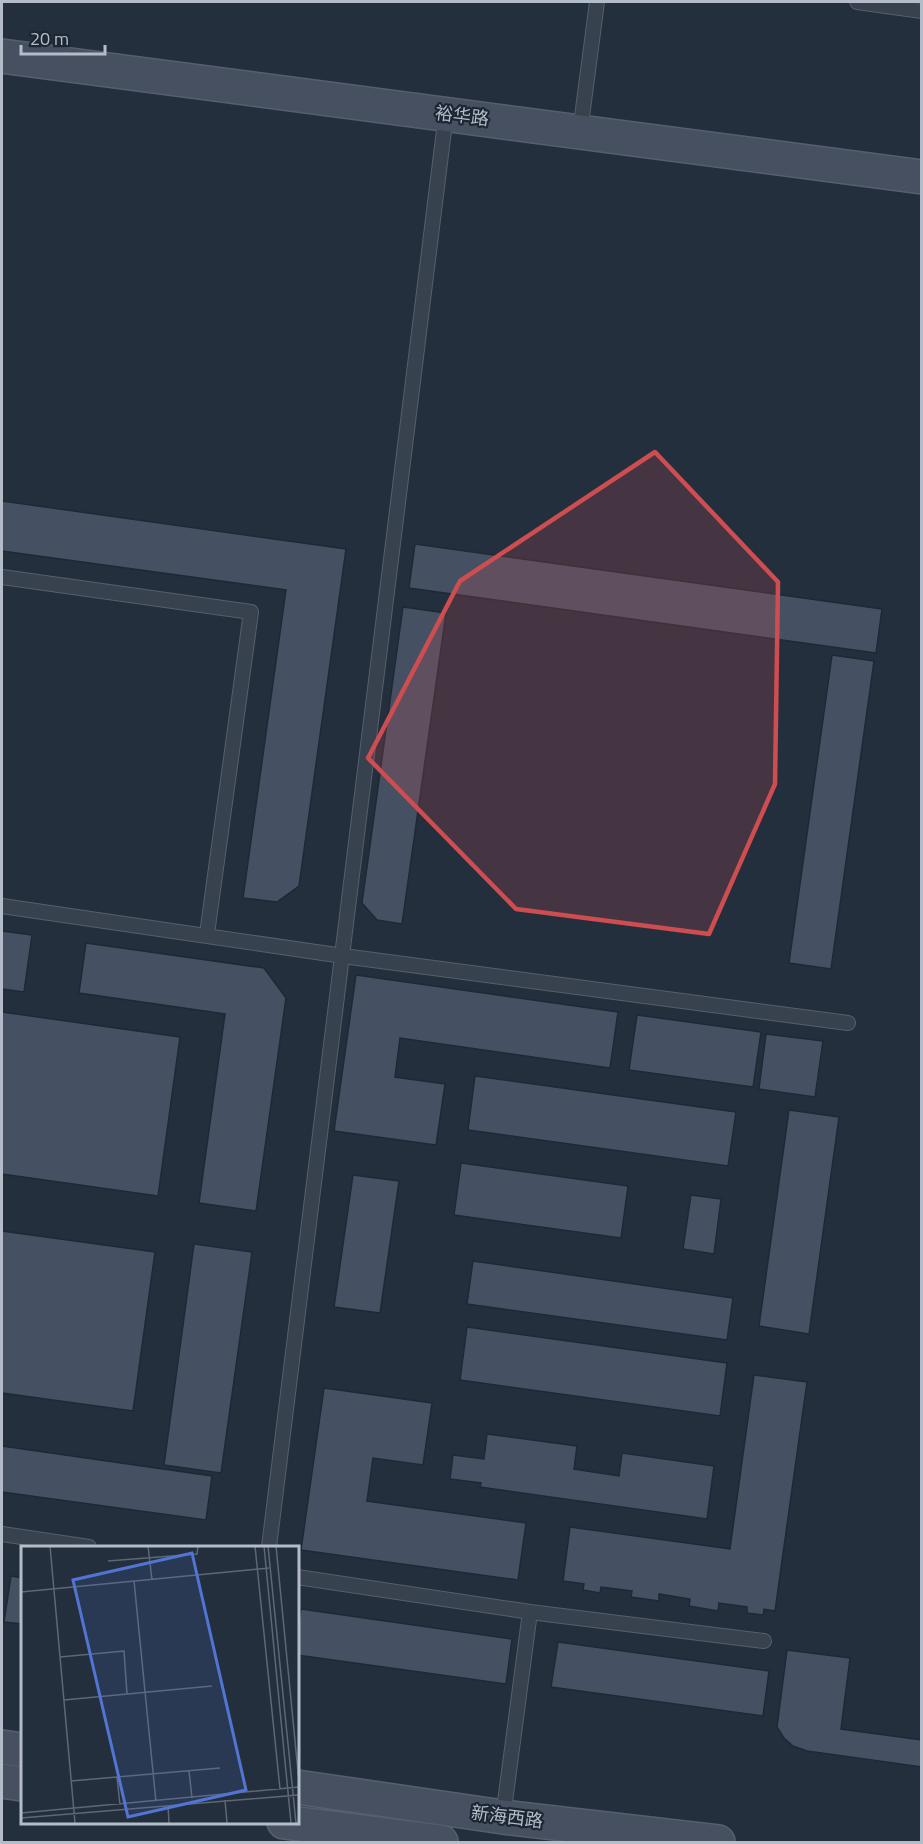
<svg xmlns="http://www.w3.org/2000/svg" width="923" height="1844" font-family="'Titillium Web','Noto Sans SC',sans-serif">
<rect width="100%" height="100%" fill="#242f3e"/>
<path fill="#455162" stroke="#1f2835" stroke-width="1.5" d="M 2,501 L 346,549 L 299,886 L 277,902 L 243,898 L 286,590 L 2,551 Z
M 415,544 L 882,609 L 876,653 L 409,588 Z
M 403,607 L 446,613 L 402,924 L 377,920 L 362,903 Z
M 832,655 L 874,661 L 831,969 L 789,963 Z
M 2,931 L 32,935 L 24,992 L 2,989 Z
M 86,943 L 264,968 L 286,998 L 256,1211 L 199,1203 L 225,1014 L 79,993 Z
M 356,975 L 618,1012 L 610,1068 L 400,1038 L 395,1077 L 445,1084 L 436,1145 L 334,1131 Z
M 2,1012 L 180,1037 L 158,1196 L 2,1174 Z
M 637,1015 L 761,1032 L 753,1087 L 629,1070 Z
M 766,1034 L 823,1041 L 815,1097 L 759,1089 Z
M 475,1076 L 736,1112 L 728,1166 L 468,1130 Z
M 789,1110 L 839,1117 L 809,1334 L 759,1326 Z
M 461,1163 L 628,1186 L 621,1238 L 454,1215 Z
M 353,1175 L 399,1181 L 380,1313 L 334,1307 Z
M 691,1195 L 721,1199 L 714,1254 L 683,1249 Z
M 2,1231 L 155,1252 L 133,1411 L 2,1393 Z
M 194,1244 L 252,1252 L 221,1473 L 164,1465 Z
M 473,1261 L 733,1298 L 727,1340 L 467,1304 Z
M 467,1327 L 727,1363 L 720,1416 L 460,1380 Z
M 754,1375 L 807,1382 L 775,1611 L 764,1609 L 763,1615 L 747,1613 L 747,1607 L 719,1603 L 718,1611 L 689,1606 L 690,1599 L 659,1594 L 659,1601 L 631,1597 L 632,1591 L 601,1587 L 600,1593 L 583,1590 L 584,1584 L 563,1581 L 570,1527 L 730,1549 Z
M 324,1388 L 432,1403 L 423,1465 L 373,1458 L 367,1501 L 526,1523 L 518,1580 L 301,1550 Z
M 487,1434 L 577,1446 L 574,1469 L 619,1476 L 622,1453 L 714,1466 L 707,1519 L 480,1487 L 481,1483 L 450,1479 L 453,1455 L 484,1459 Z
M 2,1446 L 212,1476 L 206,1520 L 2,1492 Z
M 11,1576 L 22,1578 L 22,1624 L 4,1622 Z
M 301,1609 L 512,1639 L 506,1684 L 297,1655 L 297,1635 Z
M 558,1642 L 769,1671 L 763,1716 L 551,1687 Z
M 787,1650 L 850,1658 L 841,1729 L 922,1740 L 922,1767 L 807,1751 L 793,1746 L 784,1738 L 777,1727 Z"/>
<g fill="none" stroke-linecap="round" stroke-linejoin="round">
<defs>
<path id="lane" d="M 857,2 L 922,11
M 580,132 L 597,2
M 2,577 L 251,612 L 207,934
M 2,906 L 343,956 L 848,1023
M 2,1534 L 89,1547
M 269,1547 L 446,114
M 297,1577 L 530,1612 L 764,1641
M 503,1817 L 530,1612"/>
<path id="secondary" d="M 2,56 L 922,177
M 2,1747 L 22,1750
M 2,1781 L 22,1784
M 297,1787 L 503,1817 L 718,1842
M 284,1822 L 441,1842"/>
</defs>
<use href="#lane" stroke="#565f6c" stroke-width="16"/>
<use href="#secondary" stroke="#565f6c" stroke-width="36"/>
<use href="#lane" stroke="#38414e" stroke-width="14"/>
<use href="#secondary" stroke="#465061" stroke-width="33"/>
</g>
<path fill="#ce4d50" fill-opacity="0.2" stroke="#ce4d50" stroke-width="4.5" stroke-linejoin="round" d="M 655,452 L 778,582 L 775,784 L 709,934 L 516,909 L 368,758 L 460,581 Z"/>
<g text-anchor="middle" stroke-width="4.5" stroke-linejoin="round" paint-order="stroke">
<g font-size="18" fill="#b4bcc9" stroke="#1d2633">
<text transform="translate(462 116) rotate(7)" y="6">裕华路</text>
<text transform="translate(507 1817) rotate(7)" y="6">新海西路</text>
</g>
</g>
<g transform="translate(21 1546)">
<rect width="278" height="278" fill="#242f3e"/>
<path fill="none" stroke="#5e6776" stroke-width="1.5" d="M 29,0 L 54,277M 127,0 L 131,34M 234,0 L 259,243M 243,0 L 270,277M 247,0 L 275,277M 255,0 L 278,236M 87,15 L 176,8 L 177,0M 113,35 L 135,256M 0,46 L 248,22M 39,111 L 103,105 L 106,148M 43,154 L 191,140M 168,225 L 171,252M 96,231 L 99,259M 50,235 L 199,222M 204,254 L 206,277M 147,259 L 148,277M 0,267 L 278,241M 0,272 L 278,249"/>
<path fill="#5274d3" fill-opacity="0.15" stroke="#5274d3" stroke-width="3" d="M 171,7 L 225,244 L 107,271 L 52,34 Z"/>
<rect width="278" height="278" fill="none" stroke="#b4bcc9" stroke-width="3"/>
</g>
<rect width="923" height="1844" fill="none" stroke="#b4bcc9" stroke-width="6"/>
<path d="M21 45v9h84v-9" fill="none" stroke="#b4bcc9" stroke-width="3"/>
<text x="30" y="45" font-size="18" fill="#b4bcc9" stroke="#1d2633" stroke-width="4.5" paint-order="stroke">20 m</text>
</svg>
